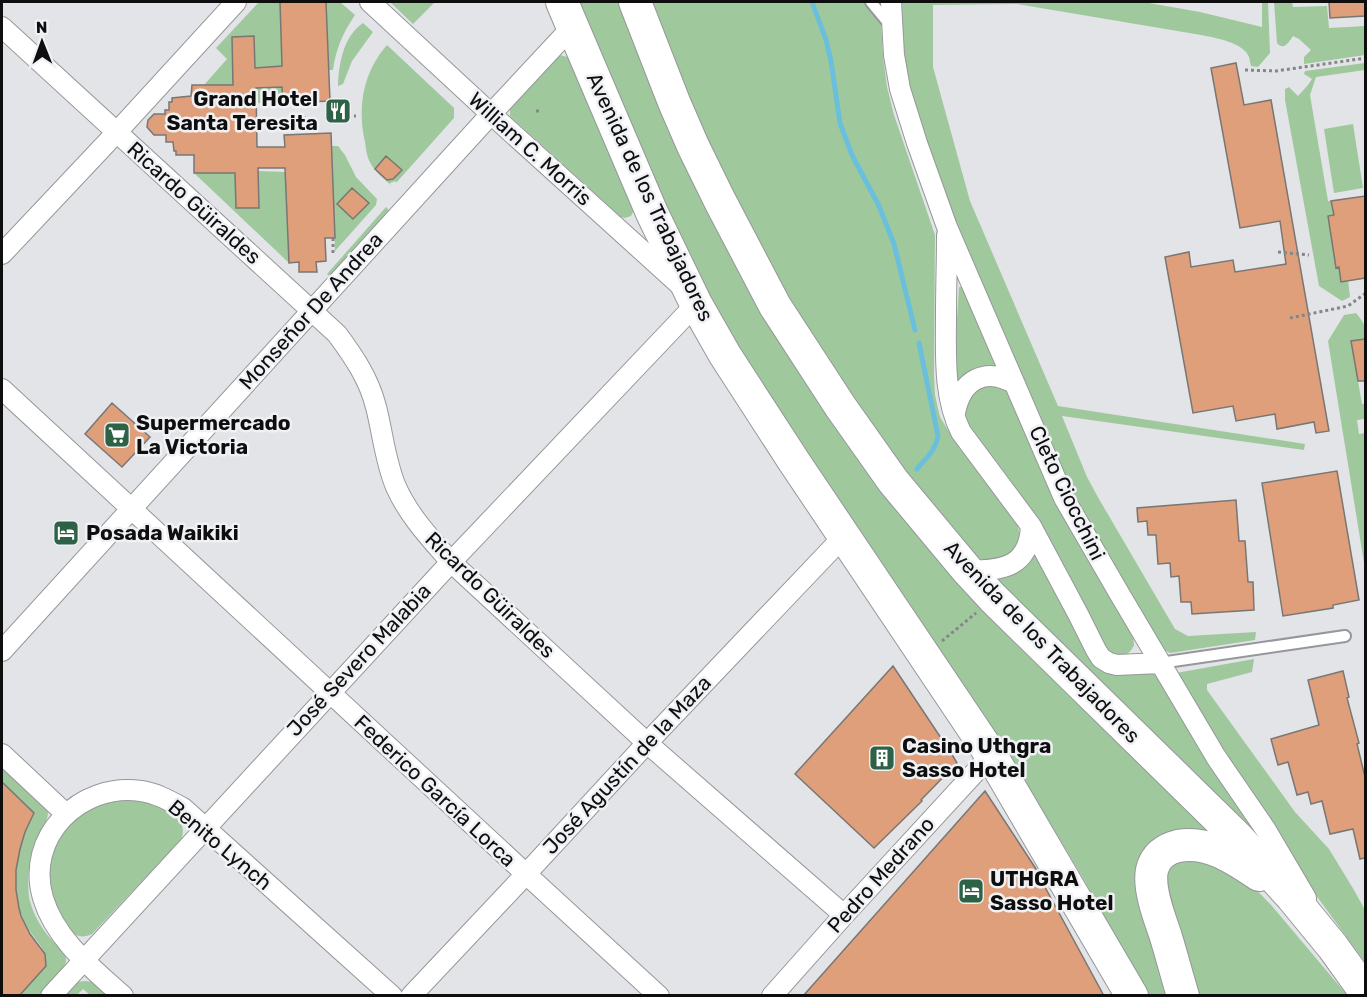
<svg xmlns="http://www.w3.org/2000/svg" width="1367" height="997" font-family="Rubik,sans-serif">
<rect width="100%" height="100%" fill="#e3e4e8"/>
<path fill="#9fc89d" d="M 259,2 L 280,2 L 282,66 L 261,68 L 262,88 L 282,87 L 283,103 L 256,103 L 254,37 L 232,37 L 234,107 L 204,85 L 227,59 L 216,48 Z
M 326,2 L 340,2 L 355,15 C 343,33 336,48 333,70 L 329,70 Z
M 390,2 L 435,2 L 413,24 Z
M 576,2 L 620,2 L 660,104 L 983,607 L 1070,697 L 1131,754 L 1227,848 L 1162,843 L 1174,995 L 1147,995 L 1083,878 L 1059,838 L 1008,757 L 770,405 L 696,275 Z
M 649,2 L 866,2 L 881,22 L 883,56 L 887,87 L 894,115 L 935,235 L 934,375 L 935,395 L 940,417 L 951,435 L 1018,526 C 1020,533 1020,544 1015,550 C 1009,557 992,563 983,560 C 980,560 977,557 974,556 L 912,484 L 850,396 L 793,306 L 760,249 L 704,137 Z
M 902,2 L 1143,2 L 1200,12 L 1262,27 L 1262,2 L 1268,2 L 1270,53 L 1258,67 L 1251,66 C 1250,63 1250,60 1249,57 C 1243,42 1215,38 1201,35 L 1017,4 L 933,5 L 933,67 L 970,201 L 1058,406 L 1305,444 L 1304,450 L 1062,416 L 1087,477 L 1099,499 L 1175,629 L 1188,636 L 1256,632 L 1255,640 L 1170,653 L 1162,649 L 1077,508 L 954,223 L 922,130 L 911,93 L 904,54 Z
M 1274,2 L 1292,2 L 1293,7 L 1327,6 L 1329,28 L 1365,26 L 1365,55 L 1304,64 L 1304,57 L 1311,50 L 1299,39 L 1293,36 C 1289,42 1284,51 1277,43 Z
M 363,23 L 373,32 L 352,61 L 343,84 L 338,86 C 339,63 343,37 363,23 Z
M 387,45 L 454,108 L 454,118 L 396,183 L 396,181 L 390,183 L 391,185 C 384,179 375,172 371,164 C 367,158 366,149 365,142 C 357,107 363,72 387,45 Z
M 559,55 L 568,57 L 571,61 L 634,210 L 631,216 L 625,218 L 621,217 L 510,116 L 510,109 L 512,106 L 555,57 Z
M 1365,63 L 1365,70 L 1316,77 L 1310,95 L 1328,201 L 1331,201 L 1334,215 L 1328,217 L 1336,267 L 1339,267 L 1348,280 L 1350,297 L 1342,301 L 1319,286 L 1285,100 L 1285,89 L 1289,87 L 1298,96 L 1308,85 L 1312,79 L 1304,74 L 1305,71 Z
M 1353,124 L 1363,188 L 1334,193 L 1324,129 Z
M 234,140 L 236,208 L 259,208 L 258,171 L 286,172 L 289,263 L 194,173 L 221,173 Z
M 331,146 L 338,146 L 345,155 L 356,177 L 377,199 L 376,205 L 335,251 Z
M 386,207 L 389,210 L 330,277 L 327,274 Z
M 959,287 L 962,287 L 997,366 L 995,369 L 959,381 L 956,380 L 955,352 Z
M 1356,313 C 1364,323 1366,325 1365,339 L 1351,341 L 1362,404 L 1365,404 L 1365,425 L 1364,419 L 1357,420 L 1359,434 L 1365,433 L 1365,569 L 1328,341 L 1344,315 Z
M 988,380 L 1005,386 L 1133,633 L 1134,645 C 1129,657 1121,656 1109,654 L 1022,499 L 968,425 L 963,414 L 965,397 Z
M 1034,550 L 1086,645 L 1159,674 L 1259,834 L 1254,834 L 1001,591 L 997,580 Z
M 1254,659 L 1252,672 L 1207,684 L 1207,690 L 1295,812 L 1329,849 L 1354,890 L 1365,910 L 1365,962 L 1318,898 L 1262,814 L 1176,673 Z
M 2,768 L 41,803 L 48,812 C 48,823 39,832 35,842 C 29,858 27,879 29,897 C 32,912 40,926 50,938 C 55,944 65,951 66,959 C 67,970 46,988 39,995 L 19,995 L 46,966 C 46,962 46,956 44,952 C 39,941 29,933 24,921 C 11,894 15,862 24,834 C 27,827 32,821 34,813 L 2,782 Z
M 133,800 C 153,802 192,812 181,840 L 92,934 C 63,949 49,890 50,871 C 51,847 67,822 88,810 C 102,802 117,801 133,800 Z
M 1175,853 L 1243,876 L 1272,906 L 1347,995 L 1191,995 L 1160,866 Z
M 85,981 L 93,982 L 108,995 L 90,995 L 83,989 L 77,995 L 64,996 L 77,982 Z"/>
<g fill="none" stroke-linecap="round" stroke-linejoin="round">
<path stroke="#6ac0dc" stroke-width="5" d="M 812,2 L 826,40 L 831,61 L 840,123 L 852,155 L 879,206 L 894,244 L 915,330
M 917,469 C 926,458 936,450 938,436 L 919,343"/>
</g>
<path fill="#df9f7a" stroke="#797674" stroke-width="1.5" d="M 280,2 L 326,2 L 330,101 L 283,103 L 282,87 L 256,88 L 257,147 L 285,147 L 284,135 L 331,133 L 335,238 L 325,238 L 326,261 L 316,262 L 317,272 L 299,272 L 299,262 L 289,263 L 285,168 L 258,168 L 259,208 L 236,208 L 235,173 L 194,173 L 194,155 L 176,155 L 176,151 L 174,151 L 173,142 L 166,142 L 166,135 L 154,135 L 147,127 L 148,120 L 154,114 L 165,114 L 165,110 L 169,110 L 169,102 L 172,102 L 172,98 L 191,96 L 192,85 L 233,85 L 232,37 L 254,36 L 255,68 L 282,66 Z
M 1329,2 L 1365,2 L 1365,16 L 1330,18 Z
M 1236,63 L 1244,105 L 1271,100 L 1329,431 L 1316,433 L 1314,422 L 1277,429 L 1275,414 L 1236,421 L 1233,406 L 1193,413 L 1165,257 L 1189,252 L 1191,267 L 1233,260 L 1235,272 L 1286,264 L 1280,221 L 1240,228 L 1211,68 Z
M 386,156 L 402,170 L 393,179 L 387,180 L 375,169 Z
M 352,188 L 369,203 L 353,219 L 337,204 Z
M 1365,196 L 1365,278 L 1341,282 L 1339,267 L 1336,268 L 1328,216 L 1334,215 L 1331,201 Z
M 1365,339 L 1365,381 L 1358,381 L 1351,341 Z
M 112,403 L 150,437 L 122,467 L 85,434 Z
M 1337,471 L 1359,600 L 1333,605 L 1333,608 L 1283,616 L 1262,483 Z
M 1236,500 L 1239,541 L 1245,541 L 1248,582 L 1253,582 L 1254,610 L 1192,614 L 1191,602 L 1181,602 L 1179,576 L 1171,577 L 1170,563 L 1158,564 L 1156,535 L 1148,535 L 1147,521 L 1138,522 L 1137,508 Z
M 893,666 L 951,753 L 957,763 L 921,800 L 922,801 L 874,848 L 795,774 Z
M 1343,671 L 1349,697 L 1347,698 L 1359,743 L 1357,744 L 1365,777 L 1365,858 L 1360,859 L 1353,829 L 1330,834 L 1322,801 L 1311,804 L 1308,792 L 1297,795 L 1288,762 L 1278,765 L 1271,739 L 1319,725 L 1308,680 Z
M 2,782 L 34,813 L 25,832 L 20,849 L 16,870 L 16,890 L 19,908 L 21,916 L 30,934 L 45,954 L 46,966 L 19,996 L 2,996 Z
M 985,791 L 1040,875 L 1039,876 L 1104,996 L 803,996 Z"/>
<g fill="none" stroke-linecap="round" stroke-linejoin="round">
<defs>
<path id="service" d="M 871,2 L 890,25
M 1160,663 L 1345,636"/>
<path id="minor" d="M 370,2 L 491,114 L 679,284
M 891,2 L 894,55 L 900,89 L 917,143 L 947,227 L 1064,498 L 1119,593 L 1216,757 L 1266,830 L 1306,898
M 2,27 L 337,334 C 354,357 369,379 376,407 C 383,434 385,461 396,487 C 409,516 430,538 451,562 L 647,743 L 844,915
M 947,235 C 947,262 946,288 946,314 C 946,353 943,396 961,432 L 1031,526 C 1029,568 1002,570 968,571
M 2,254 L 116,133 L 236,2
M 2,389 L 526,874 L 659,996
M 955,413 C 961,380 985,366 1015,384
M 1031,526 L 1078,614 L 1096,650 L 1101,658 L 1109,663 L 1117,665 L 1160,663
M 2,651 L 491,114 L 573,26
M 2,754 L 66,814
M 51,996 L 451,562 L 696,304
M 123,996 C 92,968 55,939 43,898 C 25,837 80,782 141,791 C 156,793 170,801 183,808 L 392,996
M 411,996 L 526,874 L 647,743 L 844,536
M 772,996 L 844,915 L 991,755"/>
<path id="primary" d="M 562,2 L 652,213 L 696,304 L 725,355 L 793,460 L 991,755 L 1132,996
M 635,2 L 674,102 L 693,146 L 720,201 L 775,306 L 840,406 L 893,481 L 968,571 L 993,598 L 1238,838 L 1292,897 L 1333,947 L 1366,993
M 1183,996 C 1177,976 1172,957 1166,937 C 1160,919 1148,889 1152,870 C 1155,857 1165,849 1178,846 C 1208,840 1235,859 1259,875"/>
</defs>
<use href="#service" stroke="#96979a" stroke-width="14"/>
<use href="#minor" stroke="#96979a" stroke-width="22"/>
<use href="#primary" stroke="#96979a" stroke-width="34"/>
<path stroke="#858688" stroke-width="3" stroke-dasharray="3 3" stroke-linecap="butt" d="M 1245,70 L 1276,71 L 1366,58
M 536,111 L 541,111
M 330,117 L 356,116
M 298,118 L 306,118
M 257,119 L 265,119
M 333,238 L 333,253
M 1278,252 L 1309,255
M 1290,318 L 1348,306 L 1366,293
M 942,641 L 976,613"/>
<use href="#service" stroke="#fff" stroke-width="10"/>
<use href="#minor" stroke="#fff" stroke-width="20"/>
<use href="#primary" stroke="#fff" stroke-width="32"/>
</g>
<defs>
<symbol id="restaurant-square" viewBox="-11 -11 22 22"><rect x="-9" y="-9" width="18" height="18" rx="4" fill="#2e6246" stroke="#f0f1f5"/><path d="M-5-6h1v4h1v-4h1v4h1v-4h1v5L-1.5 .5V6h-2V.5L-5-1ZM5-6V6H3V1.5H1.5Q1.5-4 5-6Z" fill="#fff"/></symbol>
<symbol id="supermarket-square" viewBox="-11 -11 22 22"><rect x="-9" y="-9" width="18" height="18" rx="4" fill="#2e6246" stroke="#f0f1f5"/><path d="M-6-5.5h2.5l.6 2H6L4.5 2H-2.5L-4.4-4H-6ZM-1.5 3.2a1.3 1.3 0 1 0 .1 0ZM3 3.2a1.3 1.3 0 1 0 .1 0Z" fill="#fff"/></symbol>
<symbol id="hotel-square" viewBox="-11 -11 22 22"><rect x="-9" y="-9" width="18" height="18" rx="4" fill="#2e6246" stroke="#f0f1f5"/><path d="M-6-4.5h1.5V1H6V5H4.5V3h-9V5H-6ZM-4 0a1.8 1.8 0 1 1 3.6 0ZM.5 0V-2.5h3Q6-2.5 6 0Z" fill="#fff"/></symbol>
<symbol id="building-square" viewBox="-11 -11 22 22"><rect x="-9" y="-9" width="18" height="18" rx="4" fill="#2e6246" stroke="#f0f1f5"/><path d="M-4-6H4V6H1V3H-1V6H-4ZM-2.5-4.3h1.7v1.8h-1.7ZM.8-4.3h1.7v1.8H.8ZM-2.5-1h1.7V.8h-1.7ZM.8-1h1.7V.8H.8Z" fill="#fff"/></symbol>
</defs>
<g fill-rule="evenodd">
<use href="#restaurant-square" x="323" y="96" width="30" height="30"/>
<use href="#supermarket-square" x="102" y="420" width="30" height="30"/>
<use href="#hotel-square" x="51" y="518" width="30" height="30"/>
<use href="#building-square" x="867" y="743" width="30" height="30"/>
<use href="#hotel-square" x="956" y="876" width="30" height="30"/>
</g>
<g text-anchor="middle" stroke-width="5" stroke-linejoin="round" paint-order="stroke">
<g font-size="21" font-weight="bold" fill="#0e0e0f" stroke="#f0f1f5" text-anchor="start">
<text x="318" y="106" text-anchor="end">Grand Hotel<tspan x="318" dy="24">Santa Teresita</tspan></text>
<text x="136" y="430">Supermercado<tspan x="136" dy="24">La Victoria</tspan></text>
<text x="86" y="540">Posada Waikiki</text>
<text x="902" y="753">Casino Uthgra<tspan x="902" dy="24">Sasso Hotel</tspan></text>
<text x="990" y="886">UTHGRA<tspan x="990" dy="24">Sasso Hotel</tspan></text>
</g>
<g font-size="21" fill="#0e0e0f" stroke="#f0f1f5">
<text transform="translate(530 149) rotate(42)" y="7">William C. Morris</text>
<text transform="translate(650 197) rotate(65)" y="7">Avenida de los Trabajadores</text>
<text transform="translate(194 203) rotate(42)" y="7">Ricardo Güiraldes</text>
<text transform="translate(311 311) rotate(-48)" y="7">Monseñor De Andrea</text>
<text transform="translate(1067 493) rotate(64)" y="7">Cleto Ciocchini</text>
<text transform="translate(490 595) rotate(44)" y="7">Ricardo Güiraldes</text>
<text transform="translate(1042 642) rotate(46)" y="7">Avenida de los Trabajadores</text>
<text transform="translate(359 660) rotate(-47)" y="7">José Severo Malabia</text>
<text transform="translate(627 765) rotate(-47)" y="7">José Agustín de la Maza</text>
<text transform="translate(435 791) rotate(43)" y="7">Federico García Lorca</text>
<text transform="translate(220 845) rotate(40)" y="7">Benito Lynch</text>
<text transform="translate(881 875) rotate(-48)" y="7">Pedro Medrano</text>
</g>
</g>
<rect width="1367" height="997" fill="none" stroke="#0e0e0f" stroke-width="6"/>
<g transform="translate(42 42) rotate(359)" stroke="#f0f1f5" stroke-width="4.5" paint-order="stroke">
<path d="M0-4.5L10 22L0 15L-10 22Z" fill="#0e0e0f"/>
<text y="-9" font-size="16" font-weight="bold" text-anchor="middle" fill="#0e0e0f">N</text>
</g>
</svg>
